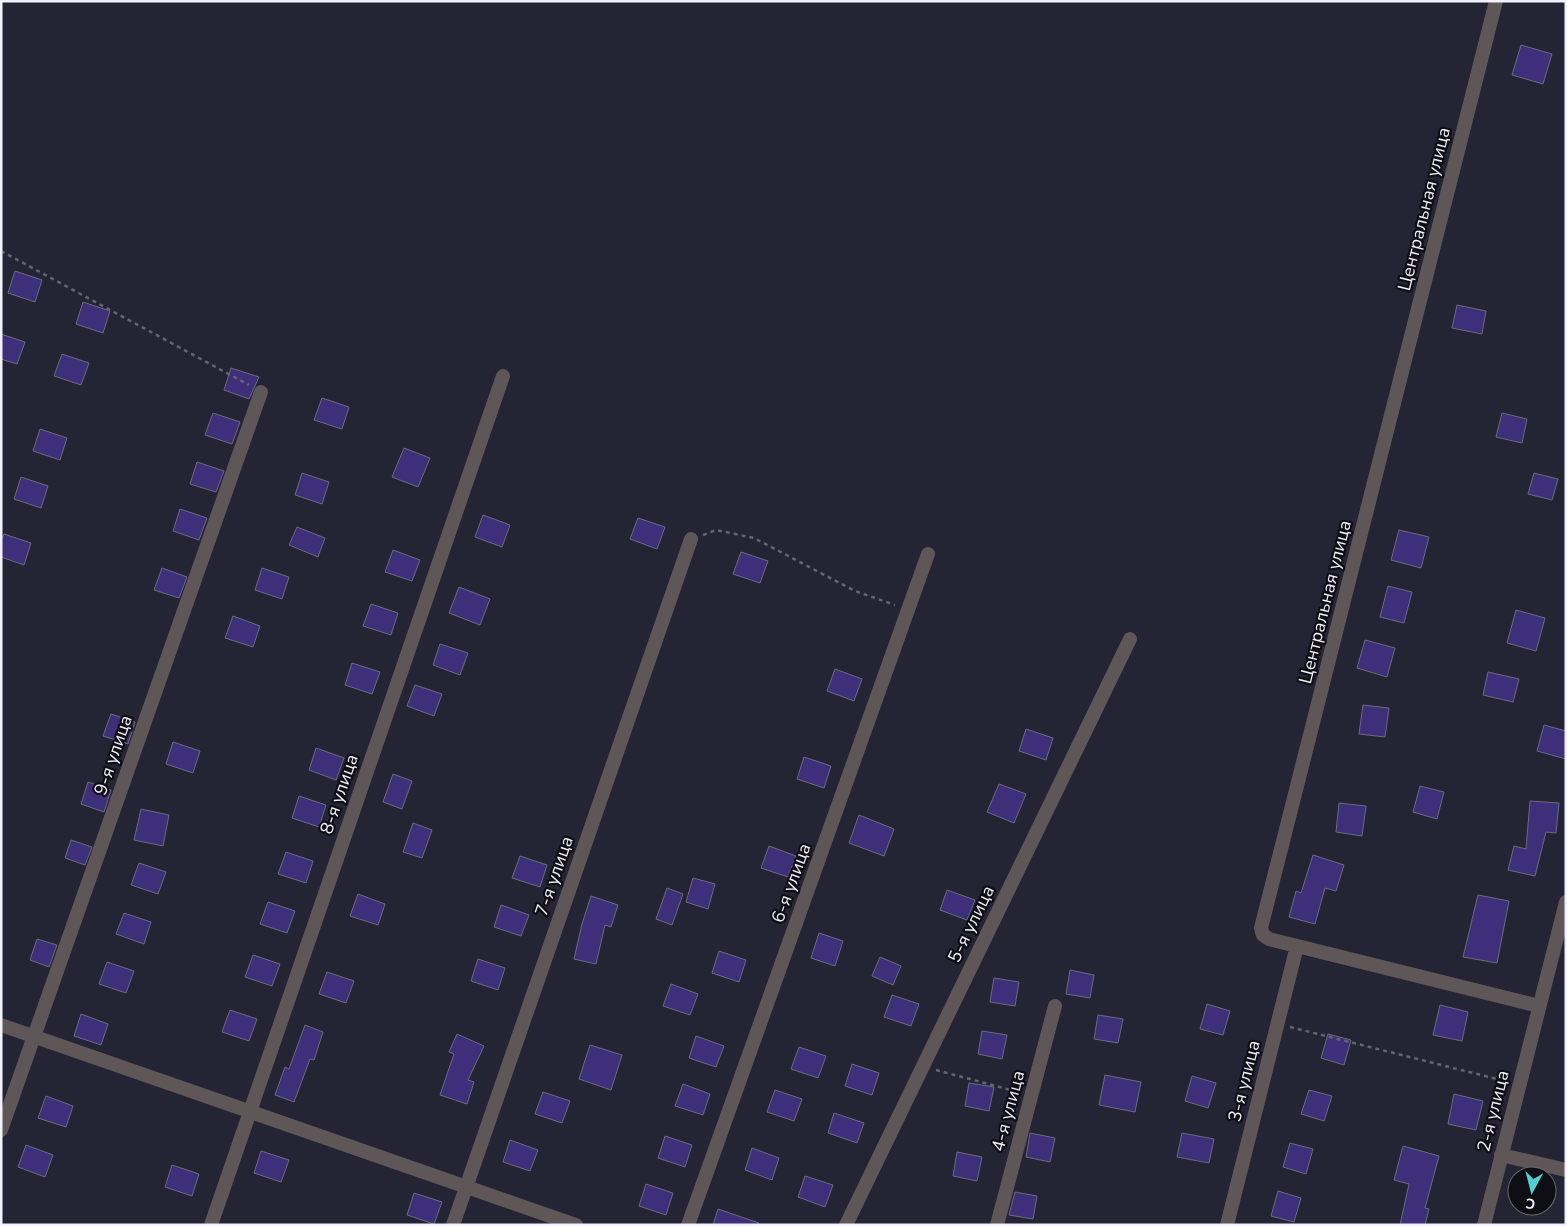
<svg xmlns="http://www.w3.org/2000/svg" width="1567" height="1226" font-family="'Nunito Sans',sans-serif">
<rect width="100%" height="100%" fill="#252434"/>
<path fill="#3e2f7a" stroke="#6c6b7e" d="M 1521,45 L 1552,54 L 1543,84 L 1512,75 Z
M 15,271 L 42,280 L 35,302 L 8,293 Z
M 83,302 L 110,311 L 103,333 L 76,324 Z
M 1457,305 L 1486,311 L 1482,334 L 1452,328 Z
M 1,334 L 25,342 L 17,364 L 1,359 Z
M 62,354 L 89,363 L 81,385 L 54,376 Z
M 231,368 L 259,377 L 249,399 L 224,390 Z
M 322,398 L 349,407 L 342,429 L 314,420 Z
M 213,413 L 240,422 L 232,444 L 205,435 Z
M 1502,413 L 1527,419 L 1522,443 L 1496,437 Z
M 40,429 L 67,438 L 60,460 L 33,451 Z
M 404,448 L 430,458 L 418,487 L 392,477 Z
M 197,462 L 224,471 L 216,492 L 190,484 Z
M 302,473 L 329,482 L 322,504 L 295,495 Z
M 1534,473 L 1558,479 L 1552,500 L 1528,494 Z
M 21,477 L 48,486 L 41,508 L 14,499 Z
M 180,509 L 207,518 L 199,540 L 173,531 Z
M 483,515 L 510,525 L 502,547 L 475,537 Z
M 638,518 L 665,527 L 657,549 L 630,539 Z
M 297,527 L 325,538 L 318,557 L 289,545 Z
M 1399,530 L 1429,537 L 1421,568 L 1391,560 Z
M 4,534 L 31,543 L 24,565 L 1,557 L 1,541 Z
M 393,550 L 420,560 L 412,581 L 385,572 Z
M 741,552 L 768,561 L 760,583 L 733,574 Z
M 162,568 L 187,577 L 179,598 L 154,590 Z
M 262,568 L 289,577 L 282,599 L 255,590 Z
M 1388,586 L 1412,592 L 1404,623 L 1380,617 Z
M 459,587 L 490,599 L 480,625 L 449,613 Z
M 371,604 L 398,613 L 391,635 L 363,626 Z
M 1516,610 L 1545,618 L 1536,651 L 1507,643 Z
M 233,616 L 260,626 L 253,647 L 225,638 Z
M 1365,640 L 1395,648 L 1387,677 L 1357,668 Z
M 440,644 L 468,653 L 460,675 L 433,665 Z
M 352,663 L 380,672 L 372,694 L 345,685 Z
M 835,669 L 862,679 L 854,701 L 827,691 Z
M 1488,672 L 1519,679 L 1513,702 L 1483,695 Z
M 415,685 L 442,694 L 434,716 L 407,706 Z
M 1363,705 L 1389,708 L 1385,737 L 1359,734 Z
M 111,714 L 135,722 L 128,744 L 103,736 Z
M 1544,725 L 1566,731 L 1566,759 L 1537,751 Z
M 1026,729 L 1053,738 L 1046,760 L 1019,751 Z
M 173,742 L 200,751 L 193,773 L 166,764 Z
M 316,748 L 344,758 L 336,780 L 309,770 Z
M 804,757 L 831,766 L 824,788 L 797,779 Z
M 393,774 L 412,781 L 402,809 L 383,802 Z
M 88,782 L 111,790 L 104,812 L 81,804 Z
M 999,784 L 1026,794 L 1014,823 L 987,812 Z
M 1420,786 L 1444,792 L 1437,819 L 1413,812 Z
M 299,796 L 326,805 L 319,827 L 292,818 Z
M 1530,801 L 1559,803 L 1556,833 L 1546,832 L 1535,876 L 1508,870 L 1514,846 L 1526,849 Z
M 1339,803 L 1366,806 L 1362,836 L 1336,832 Z
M 141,809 L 169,815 L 163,846 L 134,840 Z
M 859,815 L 894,829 L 884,856 L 849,843 Z
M 413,823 L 432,830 L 422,858 L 403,852 Z
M 71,840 L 92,847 L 85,865 L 65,858 Z
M 769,846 L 796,856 L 788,877 L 761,868 Z
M 286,852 L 313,861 L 306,883 L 278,874 Z
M 1313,855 L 1344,865 L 1336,891 L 1325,888 L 1315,924 L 1289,917 L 1296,891 L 1301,893 Z
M 520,856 L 547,865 L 540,887 L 512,878 Z
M 139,863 L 166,872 L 158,894 L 131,885 Z
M 693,878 L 715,884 L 708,909 L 686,902 Z
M 667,888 L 683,894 L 672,925 L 656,919 Z
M 947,890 L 975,900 L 967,920 L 940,910 Z
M 358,894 L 385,904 L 378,925 L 350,916 Z
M 1478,895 L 1509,901 L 1497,963 L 1463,957 Z
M 591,896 L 618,905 L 611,927 L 605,925 L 596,964 L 574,959 L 582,924 Z
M 268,902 L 295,911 L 287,933 L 260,924 Z
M 501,905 L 529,915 L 521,936 L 494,927 Z
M 124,913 L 151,922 L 144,944 L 116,934 Z
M 819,933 L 843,941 L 835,966 L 811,958 Z
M 37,939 L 57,945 L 49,967 L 30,960 Z
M 719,951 L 746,960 L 739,982 L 712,973 Z
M 253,955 L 280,964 L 272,986 L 245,977 Z
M 880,957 L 901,966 L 893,985 L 872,976 Z
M 478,959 L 505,968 L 498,990 L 471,981 Z
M 107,962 L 134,971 L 126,993 L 99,984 Z
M 1070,970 L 1094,975 L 1090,998 L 1066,994 Z
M 327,972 L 354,981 L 346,1003 L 319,994 Z
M 994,978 L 1019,982 L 1015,1006 L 990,1002 Z
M 671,984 L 698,994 L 690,1015 L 663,1006 Z
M 892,995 L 919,1004 L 911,1026 L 884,1017 Z
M 1207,1004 L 1230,1011 L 1223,1035 L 1200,1029 Z
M 1440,1005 L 1468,1012 L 1462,1041 L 1433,1035 Z
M 230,1010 L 257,1019 L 249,1041 L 222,1032 Z
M 81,1014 L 108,1024 L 101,1045 L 74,1036 Z
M 1098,1015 L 1123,1019 L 1118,1043 L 1094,1039 Z
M 305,1025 L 323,1032 L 314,1060 L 310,1059 L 294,1102 L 275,1095 L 285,1067 L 289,1069 Z
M 982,1031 L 1007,1035 L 1002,1059 L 978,1054 Z
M 457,1034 L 484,1046 L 468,1080 L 474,1082 L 467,1104 L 440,1095 L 454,1054 L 449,1052 Z
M 1328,1034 L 1351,1040 L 1344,1065 L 1321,1058 Z
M 696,1036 L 724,1046 L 716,1067 L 689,1058 Z
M 590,1045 L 622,1055 L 611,1090 L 579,1079 Z
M 799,1047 L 826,1056 L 818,1078 L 791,1069 Z
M 852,1064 L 879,1073 L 872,1095 L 845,1086 Z
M 1105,1075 L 1141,1082 L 1135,1112 L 1099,1105 Z
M 1192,1076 L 1216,1083 L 1208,1108 L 1185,1101 Z
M 969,1083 L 994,1087 L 989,1111 L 965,1106 Z
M 683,1084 L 710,1094 L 703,1115 L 675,1106 Z
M 775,1090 L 802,1099 L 794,1121 L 767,1112 Z
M 1309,1090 L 1332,1096 L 1324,1121 L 1301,1114 Z
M 543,1092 L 570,1101 L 562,1123 L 535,1114 Z
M 1454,1094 L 1483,1101 L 1476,1130 L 1448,1124 Z
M 46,1096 L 73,1106 L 66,1127 L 38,1118 Z
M 834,1113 L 864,1123 L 857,1143 L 828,1133 Z
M 1030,1133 L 1055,1138 L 1050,1162 L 1026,1157 Z
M 1182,1133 L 1214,1139 L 1209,1163 L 1177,1157 Z
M 665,1136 L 692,1145 L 685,1167 L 658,1158 Z
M 510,1140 L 538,1150 L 530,1171 L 503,1162 Z
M 1290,1143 L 1313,1149 L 1306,1174 L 1283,1167 Z
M 26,1145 L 53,1155 L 45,1177 L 18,1167 Z
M 1403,1146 L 1439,1156 L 1425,1208 L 1429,1209 L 1425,1225 L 1400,1225 L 1409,1184 L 1394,1180 Z
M 752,1148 L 779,1158 L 772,1180 L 745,1170 Z
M 261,1151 L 289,1160 L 281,1182 L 254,1173 Z
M 957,1152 L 982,1157 L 977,1181 L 953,1176 Z
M 172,1165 L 199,1174 L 192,1196 L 165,1187 Z
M 805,1176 L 833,1185 L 825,1207 L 798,1197 Z
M 646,1184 L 673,1193 L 666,1215 L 639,1206 Z
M 1278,1191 L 1301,1198 L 1294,1222 L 1271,1216 Z
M 1015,1192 L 1037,1196 L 1033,1219 L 1009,1215 Z
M 414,1193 L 442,1202 L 434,1224 L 407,1215 Z
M 718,1209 L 759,1223 L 758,1225 L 713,1225 Z"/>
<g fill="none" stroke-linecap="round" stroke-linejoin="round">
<path stroke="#656472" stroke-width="2.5" stroke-dasharray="4 4" stroke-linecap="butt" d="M 1,251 L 249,385
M 703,535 L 716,530 L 754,538 L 855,591 L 895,605
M 1290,1027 L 1505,1081
M 936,1070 L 1018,1092"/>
<path stroke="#5f5658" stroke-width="14" d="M 1496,1 L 1261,928 L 1263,935 L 1269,939 L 1539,1006
M 1,1025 L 576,1225
M 1,1130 L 261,392
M 1501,1155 L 1566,1170
M 211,1225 L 503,376
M 453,1225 L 691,539
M 688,1225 L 928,554
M 846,1225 L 1130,639
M 997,1225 L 1055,1006
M 1227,1225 L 1297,946
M 1484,1225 L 1566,902"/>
</g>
<g text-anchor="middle" stroke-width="4.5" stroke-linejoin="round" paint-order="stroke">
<g font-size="18" fill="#f2f1fc" stroke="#0f0e15">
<text transform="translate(1424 209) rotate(-76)" y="6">Центральная улица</text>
<text transform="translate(1325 602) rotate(-76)" y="6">Центральная улица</text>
<text transform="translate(113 755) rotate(-71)" y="6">9-я улица</text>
<text transform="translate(339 794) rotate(-71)" y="6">8-я улица</text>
<text transform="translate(554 876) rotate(-71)" y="6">7-я улица</text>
<text transform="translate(791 883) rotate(-70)" y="6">6-я улица</text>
<text transform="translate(971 924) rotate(-64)" y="6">5-я улица</text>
<text transform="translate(1244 1081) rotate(-76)" y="6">3-я улица</text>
<text transform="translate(1008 1111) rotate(-75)" y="6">4-я улица</text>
<text transform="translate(1493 1111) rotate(-76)" y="6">2-я улица</text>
</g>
</g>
<rect width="1567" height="1226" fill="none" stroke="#f2f1fc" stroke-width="5"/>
<g transform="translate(1532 1191) rotate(187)"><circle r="24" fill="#0f0e15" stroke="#6a6971"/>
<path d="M0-4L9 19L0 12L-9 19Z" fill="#52cdd0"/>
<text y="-8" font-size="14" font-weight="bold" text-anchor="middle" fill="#f2f1fc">С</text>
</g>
</svg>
